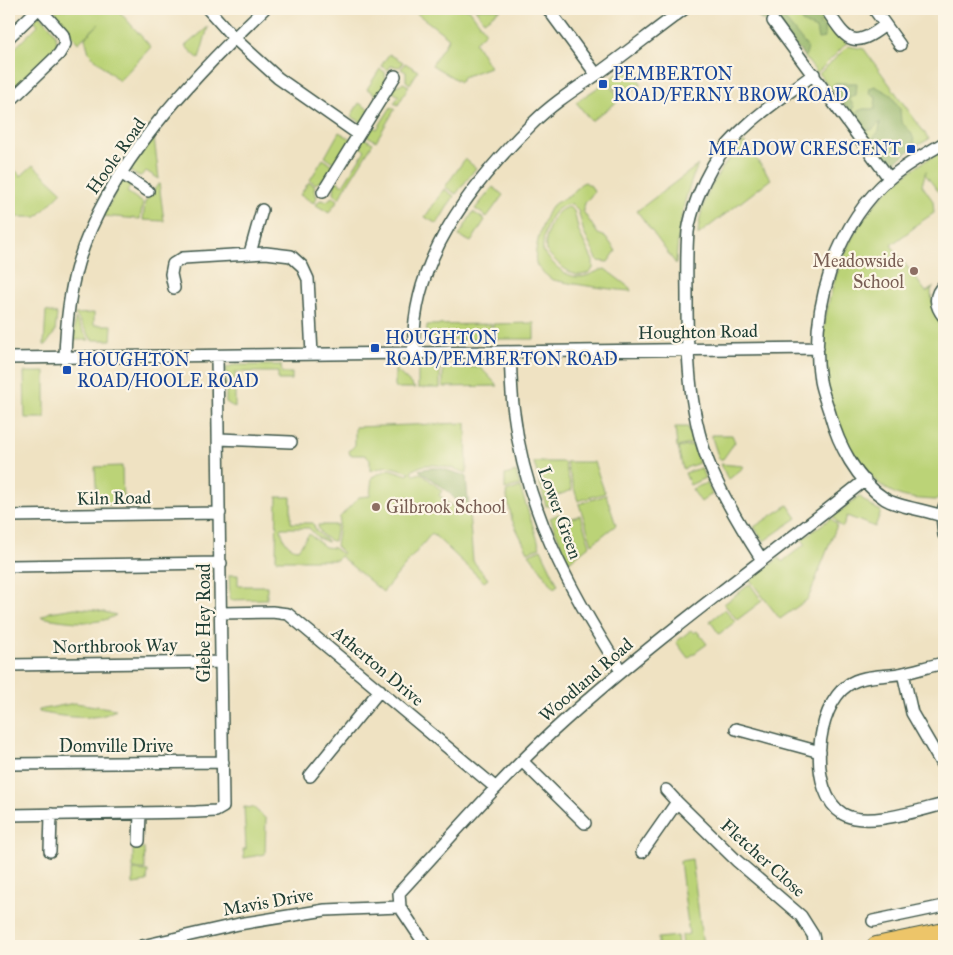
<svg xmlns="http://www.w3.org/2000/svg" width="953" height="955" font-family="'IM FELL Great Primer',serif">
<rect width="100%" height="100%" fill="#fcf5e5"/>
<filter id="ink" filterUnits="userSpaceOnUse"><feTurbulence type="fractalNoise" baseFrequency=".02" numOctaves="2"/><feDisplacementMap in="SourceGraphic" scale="10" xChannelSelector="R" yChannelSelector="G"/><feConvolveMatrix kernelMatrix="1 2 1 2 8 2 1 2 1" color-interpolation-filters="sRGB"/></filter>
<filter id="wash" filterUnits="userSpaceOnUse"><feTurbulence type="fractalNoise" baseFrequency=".0096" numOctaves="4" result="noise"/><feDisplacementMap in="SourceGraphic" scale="20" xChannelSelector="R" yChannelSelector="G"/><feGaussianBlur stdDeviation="1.12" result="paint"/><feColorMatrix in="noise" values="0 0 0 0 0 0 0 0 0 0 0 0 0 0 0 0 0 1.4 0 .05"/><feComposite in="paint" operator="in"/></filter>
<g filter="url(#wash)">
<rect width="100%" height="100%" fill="#efe2c2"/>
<path fill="#bbd377" stroke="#6d8856" d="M 55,9 L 117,9 L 151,47 L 119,81 L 89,53 L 85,38 L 99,24 L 78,43 L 57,16 Z
M 411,9 L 469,9 L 486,32 L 475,42 L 490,67 L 463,77 L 460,82 L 432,65 L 449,38 Z
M 475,9 L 501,9 L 484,21 Z
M 767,9 L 818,9 L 840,38 L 847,43 L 817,73 Z
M 40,15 C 50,27 61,34 55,50 L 9,96 L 9,54 L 38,25 L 33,18 Z
M 208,27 L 199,59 L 185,46 Z
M 848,46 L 864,49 L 929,139 L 905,153 L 887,168 L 871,140 L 819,74 Z
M 389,54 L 403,62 L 400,67 L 391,66 L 388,70 L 381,66 Z
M 405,63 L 418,71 L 410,84 L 406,81 L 406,72 L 401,69 Z
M 628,65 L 642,84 L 622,98 L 609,80 C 617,75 620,69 628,65 Z
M 380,69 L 385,72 L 386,84 L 378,96 L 367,89 Z
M 608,81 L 620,100 L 591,121 L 576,102 Z
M 403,83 L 409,86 L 398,105 L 394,103 L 399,96 L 391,91 L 393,87 Z
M 359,103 L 370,110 L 362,123 L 351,116 Z
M 391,107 L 395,109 L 376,141 L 364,134 L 369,124 L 377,129 Z
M 339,132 L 351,139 L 336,164 L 325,157 Z
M 154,137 L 159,179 L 146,171 L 141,176 L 135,175 L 130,170 Z
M 362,137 L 373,143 L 339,198 L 334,194 L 335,180 L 343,185 L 365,150 L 356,145 Z
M 744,142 L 771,179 L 698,235 C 699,200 720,166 744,142 Z
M 944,150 L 944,206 L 940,209 L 941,195 L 925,174 L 926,171 L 922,185 L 933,201 L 934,213 L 913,227 L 915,227 L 891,245 L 926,292 L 934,287 L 931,290 C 931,303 936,312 944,322 L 944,486 L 939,497 L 935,500 C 922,499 906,499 894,493 C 872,483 858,462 847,441 C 835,415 824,387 823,358 C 820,320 837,263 856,231 C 877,195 908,169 944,150 Z
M 323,159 L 334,166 L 325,179 L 315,184 L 310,180 Z
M 465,159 L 476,168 L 456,194 L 445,187 Z
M 9,164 L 21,176 L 33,165 L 62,192 L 37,217 L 9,217 Z
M 698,165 C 683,198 678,229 676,264 L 637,211 Z
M 122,181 L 131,185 L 127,192 L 143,203 L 140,219 L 103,216 Z
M 309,182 L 315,186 L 314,190 L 317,197 L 314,203 L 300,195 Z
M 585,182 L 591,186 L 594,192 L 585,203 L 583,211 L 598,234 L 606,237 L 616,251 L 608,262 L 598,261 L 584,233 L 578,210 L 572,204 C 550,205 542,232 543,251 C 553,265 568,281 586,276 C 593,274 598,270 605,269 L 630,288 L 631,291 C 622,291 555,282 551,279 C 547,276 540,270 537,266 C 531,254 544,217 551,207 C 556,201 565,199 571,195 C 576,190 578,184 585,182 Z
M 159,183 L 164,221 L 143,220 L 145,202 Z
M 493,187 L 503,195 L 487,217 L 475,209 Z
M 444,189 L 454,196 L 437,224 L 425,217 Z
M 332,197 L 338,200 L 329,213 L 316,205 L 320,200 L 327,201 Z
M 569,207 L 574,211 L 579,232 L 593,261 L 593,269 C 576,286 558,263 546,251 C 544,236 552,209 569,207 Z
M 473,212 L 485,220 L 471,242 L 459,236 Z
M 46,311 L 57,314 L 55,332 L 46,345 L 44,345 Z
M 94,313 L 94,325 L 112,325 L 111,340 L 92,340 L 75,314 Z
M 75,318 L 89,340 L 74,340 Z
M 534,323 L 534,339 L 493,339 L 493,324 Z
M 491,324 L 491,339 L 426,340 L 427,325 Z
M 233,365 L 281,365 L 282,373 L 292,373 L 292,380 L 278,380 L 278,372 L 235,372 L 235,408 L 226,402 L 226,368 Z
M 440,367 L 440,388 L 418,388 L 418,368 Z
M 443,367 L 480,367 L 498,386 L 443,387 Z
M 395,369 L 415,388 L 395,388 Z
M 24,372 L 45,372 L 45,418 L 25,418 Z
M 466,423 L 467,473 C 450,468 426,458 411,472 L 414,475 L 421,473 L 442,491 L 439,495 L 460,513 L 464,508 L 469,513 L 473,561 L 488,579 L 484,582 L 432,533 L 383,592 L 340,556 L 337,560 L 276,560 L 277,497 L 291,497 L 291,523 L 313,523 L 316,531 L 328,542 L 318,538 L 309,528 L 281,528 C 282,538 288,549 298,549 L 309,534 L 325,547 L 334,548 L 342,554 L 343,553 L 336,546 L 340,517 L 359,497 L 370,496 L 372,477 L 389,469 L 408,475 L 410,472 L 387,466 L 370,471 L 370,460 L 365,455 L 350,455 L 349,451 L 355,445 L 355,427 Z
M 675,427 L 688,427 L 693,443 L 677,447 Z
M 711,435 L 732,435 L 735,442 L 723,459 L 719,459 Z
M 693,445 L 699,463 L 683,469 L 678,448 Z
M 534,462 L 564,462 L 572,490 L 553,497 L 556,505 L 546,506 Z
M 566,462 L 594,462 L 605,493 L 578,501 Z
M 721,464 L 743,466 L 744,467 L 728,480 Z
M 122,466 L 123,505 L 97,505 L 95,467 Z
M 701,468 L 705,478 L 690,485 L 685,473 Z
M 516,472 L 520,485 L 505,489 L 505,475 Z
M 707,483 L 712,494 L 701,502 L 692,489 Z
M 520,487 L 540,547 L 528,552 L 512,520 L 506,492 Z
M 606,495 L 616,525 L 592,544 L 579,504 Z
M 859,496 L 871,506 L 881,511 L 875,527 L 847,516 L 843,527 L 838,524 L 833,517 Z
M 788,505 L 797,518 L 764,541 L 754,527 Z
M 559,514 L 562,522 L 580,515 L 590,545 L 569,562 L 550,518 Z
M 831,518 L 837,525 L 808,599 L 780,619 L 750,580 L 779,558 L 782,562 L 805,544 L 802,539 Z
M 318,525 L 337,525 L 334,541 C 327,541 318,532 318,525 Z
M 541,549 L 558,585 L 554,588 L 529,554 Z
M 229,575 L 238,575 L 238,586 L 267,586 L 267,599 L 230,600 Z
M 750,584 L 762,601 L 737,620 L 724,604 Z
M 75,608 L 96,610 L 116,615 C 98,627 62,621 41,617 L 50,612 Z
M 725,609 L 735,622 L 719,634 L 710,621 Z
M 691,630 L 694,633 L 697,631 L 707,644 L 688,658 L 676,642 Z
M 75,703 L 116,709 C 101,723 57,716 39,712 L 39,710 Z
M 244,807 L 254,808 L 266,819 L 265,854 L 244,858 L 243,849 L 246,849 Z
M 144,848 L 145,869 L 133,869 L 133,849 Z
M 692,859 L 703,946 L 682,946 L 681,936 L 689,934 L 680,861 Z
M 133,870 L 148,871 L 147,882 L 133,884 Z
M 677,936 L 678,946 L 658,946 L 658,938 Z"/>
<path fill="#94b568" stroke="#5a794e" d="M 749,9 L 778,11 L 808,48 L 805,57 L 778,26 L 760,19 Z
M 801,9 L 818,9 L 824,16 L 819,24 L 824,27 L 825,38 L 818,39 L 816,29 L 802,22 Z
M 835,83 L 857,83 L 856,95 L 849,98 L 854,107 L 850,112 L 831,88 Z
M 875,86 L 891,95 L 900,109 L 901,122 L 911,132 L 916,146 L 887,168 L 871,140 L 879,131 L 880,122 L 873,129 L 864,131 L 851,114 L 863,109 L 875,109 L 876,96 L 869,94 L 870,88 Z
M 429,468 L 440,468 L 466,476 L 469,513 L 448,492 L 419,470 Z"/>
</g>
<g filter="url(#ink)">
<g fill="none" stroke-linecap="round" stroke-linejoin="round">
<defs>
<path id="street" d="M 208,9 L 234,38 L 278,78 L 358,134
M 548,9 L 596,74
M 826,9 C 846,38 851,52 885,25
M 874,9 L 900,45
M 773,21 L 889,178
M 9,37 L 38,9
M 9,102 L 59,54 L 65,44 L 63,35 L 40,9
M 122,174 L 148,191
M 323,192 L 395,76
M 250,253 L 262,210
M 944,285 C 933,295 935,306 944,317
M 174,288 L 171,274 L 173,264 L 183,258 L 266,253 L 291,256 L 302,266 L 308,279 L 312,354
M 414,352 C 409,262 472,183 533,123 C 552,104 574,90 596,75 C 625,54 654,31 684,9
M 510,352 C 511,372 511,393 514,413 C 525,509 570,591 621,671
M 65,357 C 66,326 69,294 78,263 C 108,165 192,78 264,9
M 9,358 L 818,348
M 219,439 L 291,442
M 944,507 L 942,516 L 944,535
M 9,516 L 220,513
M 942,516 C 926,510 898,507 885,499 C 857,481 838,444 830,414 C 827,404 822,392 820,381 C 809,311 835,226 890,178 C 907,163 926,154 944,143
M 762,560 C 744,532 726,503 712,471 C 689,418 687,358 687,300 C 687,278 686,254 688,232 C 691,210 702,184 713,165 C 737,126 778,101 814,74
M 9,566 L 221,563
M 221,613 L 272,612 L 288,614 L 496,788
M 944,663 C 930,666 917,670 904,673 C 886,677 863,674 848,685 C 815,707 807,792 843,814 C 867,828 919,810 944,804
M 9,665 L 221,662
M 903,673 L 912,713 L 944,768
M 736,729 L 820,752
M 522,761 L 585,823
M 9,764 L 223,762
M 310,776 L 380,690
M 666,790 L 677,802
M 9,815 L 196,812 L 216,811 L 223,807 L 217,356
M 139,841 L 140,813
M 50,851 L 51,814
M 642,852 L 677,802 L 737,861 L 801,916 L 813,935 L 815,946
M 873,921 L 944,906
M 142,946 L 239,924 L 325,910 L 400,907
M 426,946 L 400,907 L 399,893 C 453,835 505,774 564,721 C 659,635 765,560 865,480"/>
<path id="primary" d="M 876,946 L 944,932"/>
</defs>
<use href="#street" stroke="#3e5649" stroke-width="14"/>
<use href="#primary" stroke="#3e5649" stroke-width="20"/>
<use href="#street" stroke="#fff" stroke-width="11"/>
<use href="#primary" stroke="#edc569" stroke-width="18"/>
</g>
</g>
<g fill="#1a4fb4" stroke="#fcf5e5" stroke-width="2">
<rect x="598" y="79" width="10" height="10" rx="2.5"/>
<rect x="906" y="144" width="10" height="10" rx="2.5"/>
<rect x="370" y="343" width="10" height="10" rx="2.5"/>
<rect x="62" y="365" width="10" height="10" rx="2.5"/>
</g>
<g fill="#8d6e63" stroke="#fcf5e5" stroke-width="2">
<circle cx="914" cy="271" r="5"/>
<circle cx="376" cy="507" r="5"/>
</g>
<g text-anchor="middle" stroke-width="4.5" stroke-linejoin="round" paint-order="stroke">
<g font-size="18" fill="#164399" stroke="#fcf5e5" text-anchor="start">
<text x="613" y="80">PEMBERTON<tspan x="613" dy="21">ROAD/FERNY BROW ROAD</tspan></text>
<text x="901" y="155" text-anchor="end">MEADOW CRESCENT</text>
<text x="385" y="344">HOUGHTON<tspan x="385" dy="21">ROAD/PEMBERTON ROAD</tspan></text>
<text x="77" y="366">HOUGHTON<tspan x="77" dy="21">ROAD/HOOLE ROAD</tspan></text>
</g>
<g font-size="18" fill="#1f3d34" stroke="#fcf5e5">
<text transform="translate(116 156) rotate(-55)" y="6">Hoole Road</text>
<text transform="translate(698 332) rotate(-1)" y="6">Houghton Road</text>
<text transform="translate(114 498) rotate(-1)" y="6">Kiln Road</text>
<text transform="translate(560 513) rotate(70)" y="6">Lower Green</text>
<text transform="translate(204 623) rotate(-90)" y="6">Glebe Hey Road</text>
<text transform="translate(115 646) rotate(-1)" y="6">Northbrook Way</text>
<text transform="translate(378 666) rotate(40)" y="6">Atherton Drive</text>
<text transform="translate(586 680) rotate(-41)" y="6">Woodland Road</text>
<text x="116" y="752">Domville Drive</text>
<text transform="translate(763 858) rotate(42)" y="6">Fletcher Close</text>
<text transform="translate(268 902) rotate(-10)" y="6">Mavis Drive</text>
</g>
<g font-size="18" fill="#785e54" stroke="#fcf5e5" text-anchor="end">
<text x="904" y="267">Meadowside<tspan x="904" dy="21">School</tspan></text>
<text x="386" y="513" text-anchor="start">Gilbrook School</text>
</g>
</g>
<rect width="953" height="955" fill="none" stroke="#fcf5e5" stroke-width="30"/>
</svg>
